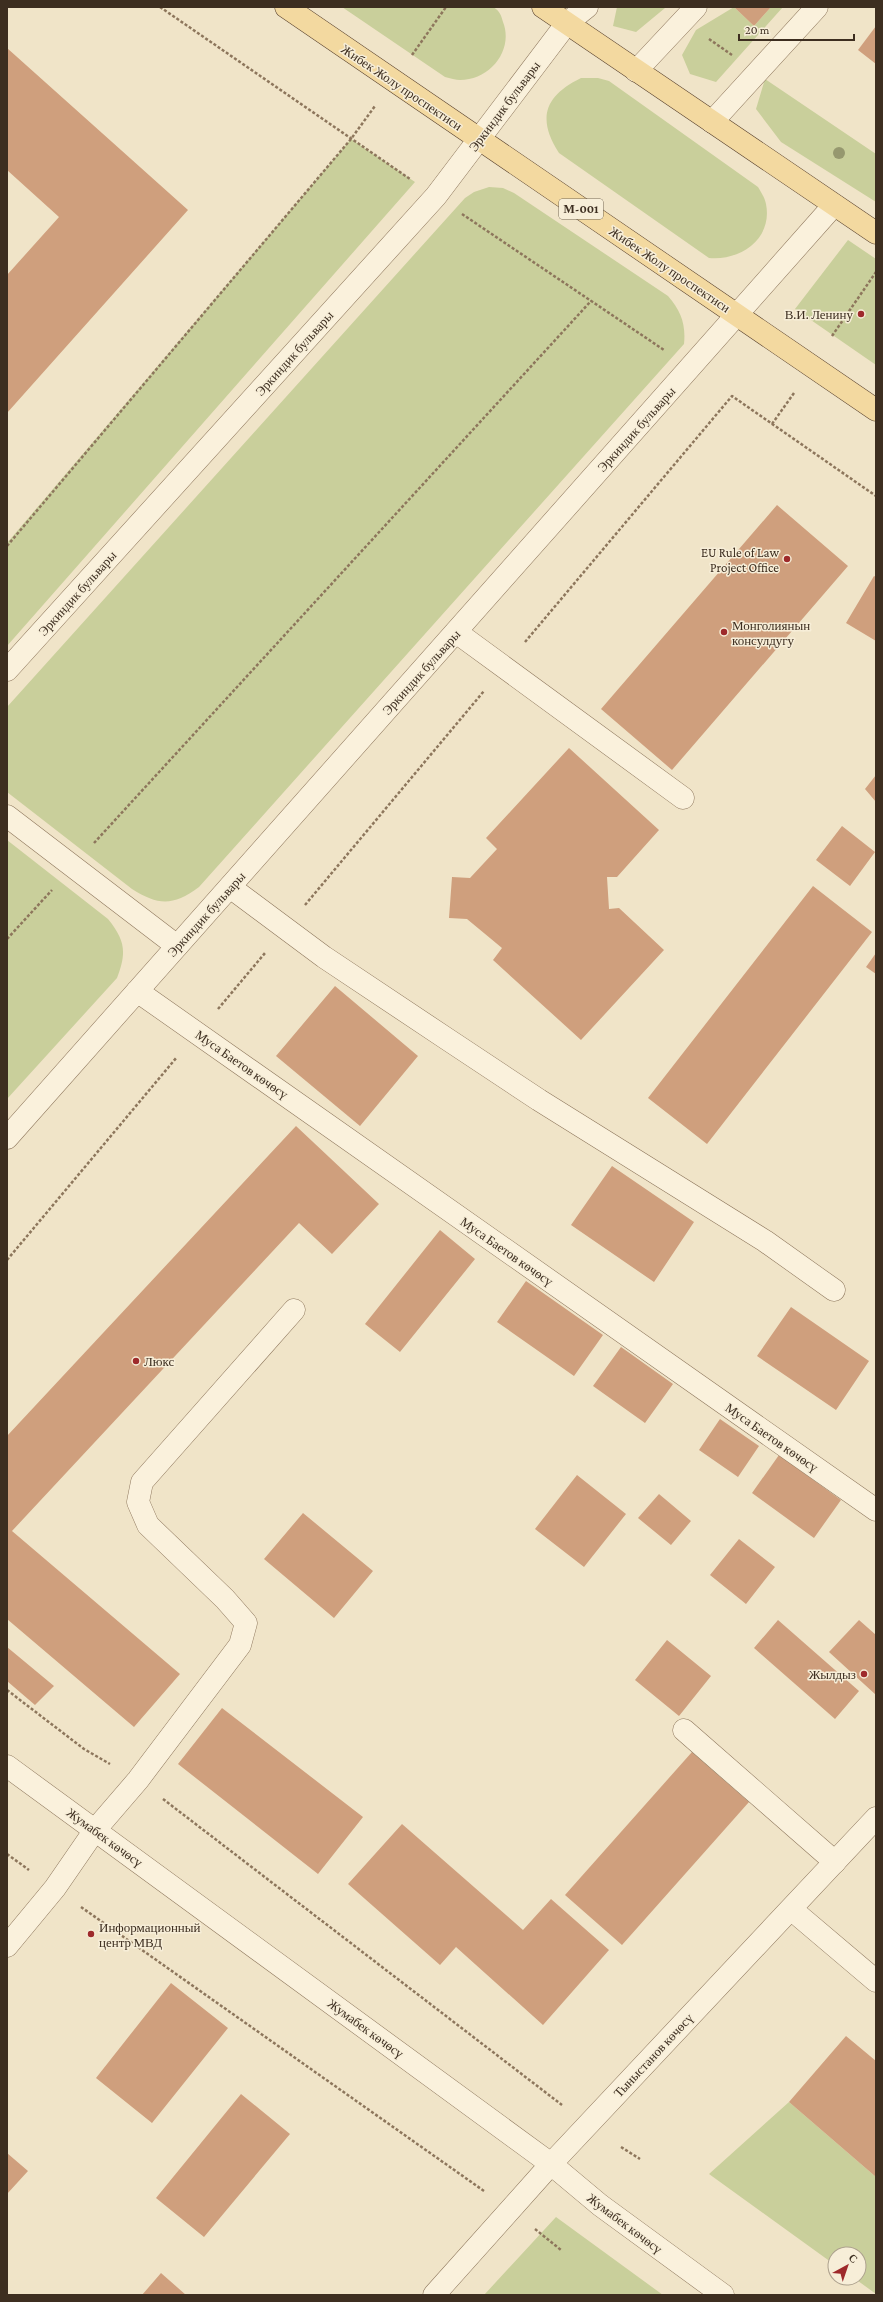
<svg xmlns="http://www.w3.org/2000/svg" width="883" height="2302" font-family="'Crimson Pro',serif">
<rect width="100%" height="100%" fill="#f0e4c8"/>
<path fill="#c9cf9b" d="M 342,7 L 493,7 C 500,11 501,15 503,22 C 514,50 490,80 460,80 C 456,80 450,78 445,77 Z
M 617,7 L 664,7 L 665,8 L 636,32 L 613,26 Z
M 734,7 L 754,26 L 771,7 L 783,7 L 716,82 L 690,74 L 682,55 L 696,30 Z
M 581,78 L 598,78 L 609,81 L 758,187 C 761,192 765,198 766,204 C 773,239 740,261 709,258 L 559,153 C 537,119 544,96 581,78 Z
M 765,79 L 876,154 L 876,202 L 781,142 L 756,109 Z
M 351,139 L 415,182 L 7,646 L 7,543 Z
M 489,187 L 503,188 L 514,193 L 668,296 C 681,311 686,324 684,344 L 199,887 C 173,906 159,906 132,889 L 7,792 L 7,707 L 465,198 L 474,192 Z
M 848,240 L 876,259 L 876,365 L 795,309 Z
M 7,840 L 108,919 C 125,940 127,952 117,978 L 7,1099 Z
M 789,2102 L 876,2177 L 876,2294 L 854,2278 L 859,2278 L 859,2254 L 835,2254 L 835,2265 L 709,2174 Z
M 556,2217 L 663,2295 L 484,2295 Z"/>
<path fill="#cf9f7d" d="M 734,7 L 771,7 L 754,26 Z
M 876,26 L 876,64 L 858,50 Z
M 7,48 L 188,210 L 7,413 L 7,275 L 59,217 L 7,170 Z
M 777,505 L 848,566 L 672,770 L 601,709 Z
M 874,576 L 876,577 L 876,641 L 846,623 Z
M 569,748 L 659,830 L 617,877 L 607,877 L 609,909 L 619,908 L 664,950 L 581,1040 L 493,960 L 502,948 L 467,919 L 449,918 L 452,877 L 470,878 L 497,849 L 486,838 Z
M 876,775 L 876,802 L 865,789 Z
M 842,826 L 875,852 L 850,886 L 816,860 Z
M 813,886 L 872,932 L 707,1144 L 648,1098 Z
M 876,953 L 876,974 L 866,967 Z
M 335,986 L 418,1056 L 360,1126 L 276,1056 Z
M 296,1126 L 379,1204 L 332,1254 L 299,1223 L 12,1531 L 180,1674 L 134,1727 L 7,1619 L 7,1436 Z
M 612,1166 L 694,1222 L 654,1282 L 571,1225 Z
M 440,1230 L 475,1259 L 400,1352 L 365,1324 Z
M 526,1281 L 603,1335 L 574,1376 L 497,1322 Z
M 791,1307 L 869,1361 L 836,1410 L 757,1356 Z
M 621,1347 L 673,1384 L 645,1423 L 593,1386 Z
M 720,1419 L 759,1446 L 738,1477 L 699,1450 Z
M 779,1455 L 841,1500 L 814,1538 L 752,1493 Z
M 577,1475 L 626,1514 L 584,1567 L 535,1529 Z
M 659,1494 L 691,1521 L 671,1545 L 638,1518 Z
M 303,1513 L 373,1571 L 334,1618 L 264,1559 Z
M 739,1539 L 775,1567 L 746,1604 L 710,1575 Z
M 778,1620 L 859,1691 L 835,1719 L 754,1648 Z
M 859,1620 L 876,1635 L 876,1695 L 829,1652 Z
M 667,1640 L 711,1676 L 679,1716 L 635,1680 Z
M 7,1647 L 54,1686 L 35,1705 L 7,1681 Z
M 222,1708 L 363,1817 L 318,1874 L 178,1764 Z
M 692,1752 L 749,1802 L 622,1945 L 565,1895 Z
M 402,1824 L 523,1930 L 551,1899 L 609,1950 L 543,2025 L 456,1947 L 440,1965 L 348,1884 Z
M 171,1983 L 228,2028 L 152,2123 L 96,2078 Z
M 846,2036 L 876,2061 L 876,2177 L 789,2102 Z
M 241,2094 L 290,2134 L 204,2237 L 156,2198 Z
M 7,2153 L 28,2171 L 7,2194 Z
M 161,2273 L 186,2295 L 142,2295 Z"/>
<g fill="none" stroke-linecap="round" stroke-linejoin="round">
<defs>
<path id="service" d="M 567,23 L 587,7
M 456,632 L 683,798
M 7,816 L 177,946
M 230,887 L 324,957 L 447,1039 L 539,1100 L 765,1241 L 834,1290
M 684,1730 L 835,1862
M 7,1946 L 55,1888 L 95,1830 L 138,1780 L 240,1645 L 246,1623 L 225,1599 L 148,1525 L 138,1502 L 142,1482 L 294,1310"/>
<path id="minor" d="M 7,670 L 436,196 L 567,23
M 137,991 L 876,1510
M 7,1138 L 834,205
M 791,1909 L 876,1981
M 434,2295 L 551,2164 L 876,1818"/>
<path id="tertiary" d="M 636,71 L 696,7
M 712,122 L 817,7
M 7,1766 L 551,2164 L 600,2205 L 723,2295"/>
<path id="primary" d="M 286,7 L 876,410
M 543,7 L 876,233"/>
</defs>
<use href="#service" stroke="#8d765c" stroke-width="23"/>
<use href="#minor" stroke="#8d765c" stroke-width="23"/>
<use href="#tertiary" stroke="#8d765c" stroke-width="23"/>
<use href="#primary" stroke="#5b4430" stroke-width="23"/>
<path stroke="#8d765c" stroke-width="2.5" stroke-dasharray="3 2" stroke-linecap="butt" d="M 160,7 L 410,179
M 709,39 L 732,55
M 412,55 L 446,7
M 462,214 L 664,350
M 832,336 L 876,272
M 772,424 L 794,393
M 7,546 L 351,139 L 375,106
M 525,642 L 732,396 L 876,496
M 94,843 L 591,301
M 305,905 L 484,691
M 7,939 L 52,890
M 218,1009 L 265,953
M 7,1260 L 177,1057
M 7,1690 L 84,1749 L 110,1764
M 163,1799 L 562,2105
M 7,1854 L 29,1870
M 81,1907 L 484,2191
M 621,2147 L 640,2159
M 535,2229 L 561,2250"/>
<use href="#service" stroke="#faf1dc" stroke-width="22"/>
<use href="#minor" stroke="#faf1dc" stroke-width="22"/>
<use href="#tertiary" stroke="#faf1dc" stroke-width="22"/>
<use href="#primary" stroke="#f3d9a0" stroke-width="22"/>
</g>
<circle fill="#96986f" cx="839" cy="153" r="6"/>
<g fill="#9e2a2b" stroke="#f7eed8" stroke-width="1.5">
<circle cx="861" cy="314" r="4"/>
<circle cx="787" cy="559" r="4"/>
<circle cx="724" cy="632" r="4"/>
<circle cx="136" cy="1361" r="4"/>
<circle cx="864" cy="1674" r="4"/>
<circle cx="91" cy="1934" r="4"/>
</g>
<g text-anchor="middle" stroke-width="3" stroke-linejoin="round" paint-order="stroke">
<rect fill="#f7eed8" stroke="#756857" stroke-width="1" x="559" y="199" width="44" height="20" rx="3"/>
<g font-size="12" font-weight="bold" fill="#3d2e20">
<text x="581" y="213">М-001</text>
</g>
<g font-size="13" fill="#3d2e20" stroke="#f7eed8">
<text transform="translate(402 87) rotate(34)" y="5">Жибек Жолу проспектиси</text>
<text transform="translate(504 106) rotate(-53)" y="5">Эркиндик бульвары</text>
<text transform="translate(670 269) rotate(34)" y="5">Жибек Жолу проспектиси</text>
<text transform="translate(294 353) rotate(-48)" y="5">Эркиндик бульвары</text>
<text transform="translate(636 429) rotate(-48)" y="5">Эркиндик бульвары</text>
<text transform="translate(77 593) rotate(-48)" y="5">Эркиндик бульвары</text>
<text transform="translate(421 672) rotate(-48)" y="5">Эркиндик бульвары</text>
<text transform="translate(206 914) rotate(-48)" y="5">Эркиндик бульвары</text>
<text transform="translate(242 1064) rotate(35)" y="5">Муса Баетов көчөсү</text>
<text transform="translate(507 1251) rotate(35)" y="5">Муса Баетов көчөсү</text>
<text transform="translate(772 1437) rotate(35)" y="5">Муса Баетов көчөсү</text>
<text transform="translate(105 1837) rotate(36)" y="5">Жумабек көчөсү</text>
<text transform="translate(366 2028) rotate(36)" y="5">Жумабек көчөсү</text>
<text transform="translate(653 2055) rotate(-47)" y="5">Тыныстанов көчөсү</text>
<text transform="translate(625 2223) rotate(37)" y="5">Жумабек көчөсү</text>
</g>
<g font-size="13" fill="#3d2e20" stroke="#f7eed8" text-anchor="end">
<text x="853" y="319">В.И. Ленину</text>
<text x="779" y="557">EU Rule of Law<tspan x="779" dy="15">Project Office</tspan></text>
<text x="732" y="630" text-anchor="start">Монголиянын<tspan x="732" dy="15">консулдугу</tspan></text>
<text x="144" y="1366" text-anchor="start">Люкс</text>
<text x="856" y="1679">Жылдыз</text>
<text x="99" y="1932" text-anchor="start">Информационный<tspan x="99" dy="15">центр МВД</tspan></text>
</g>
</g>
<rect width="883" height="2302" fill="none" stroke="#3d2e20" stroke-width="16"/>
<g transform="translate(847 2266) rotate(40)"><circle r="19" fill="#f7eed8" stroke="#ada18e"/>
<path d="M0-3L7 15L0 10L-7 15Z" fill="#9e2a2b"/>
<text y="-6" font-size="11" font-weight="bold" text-anchor="middle" fill="#3d2e20">С</text>
</g>
<path d="M739 34v6h115v-6" fill="none" stroke="#3d2e20" stroke-width="2"/>
<text x="745" y="34" font-size="12" fill="#3d2e20" stroke="#f7eed8" stroke-width="3" paint-order="stroke">20 m</text>
</svg>
